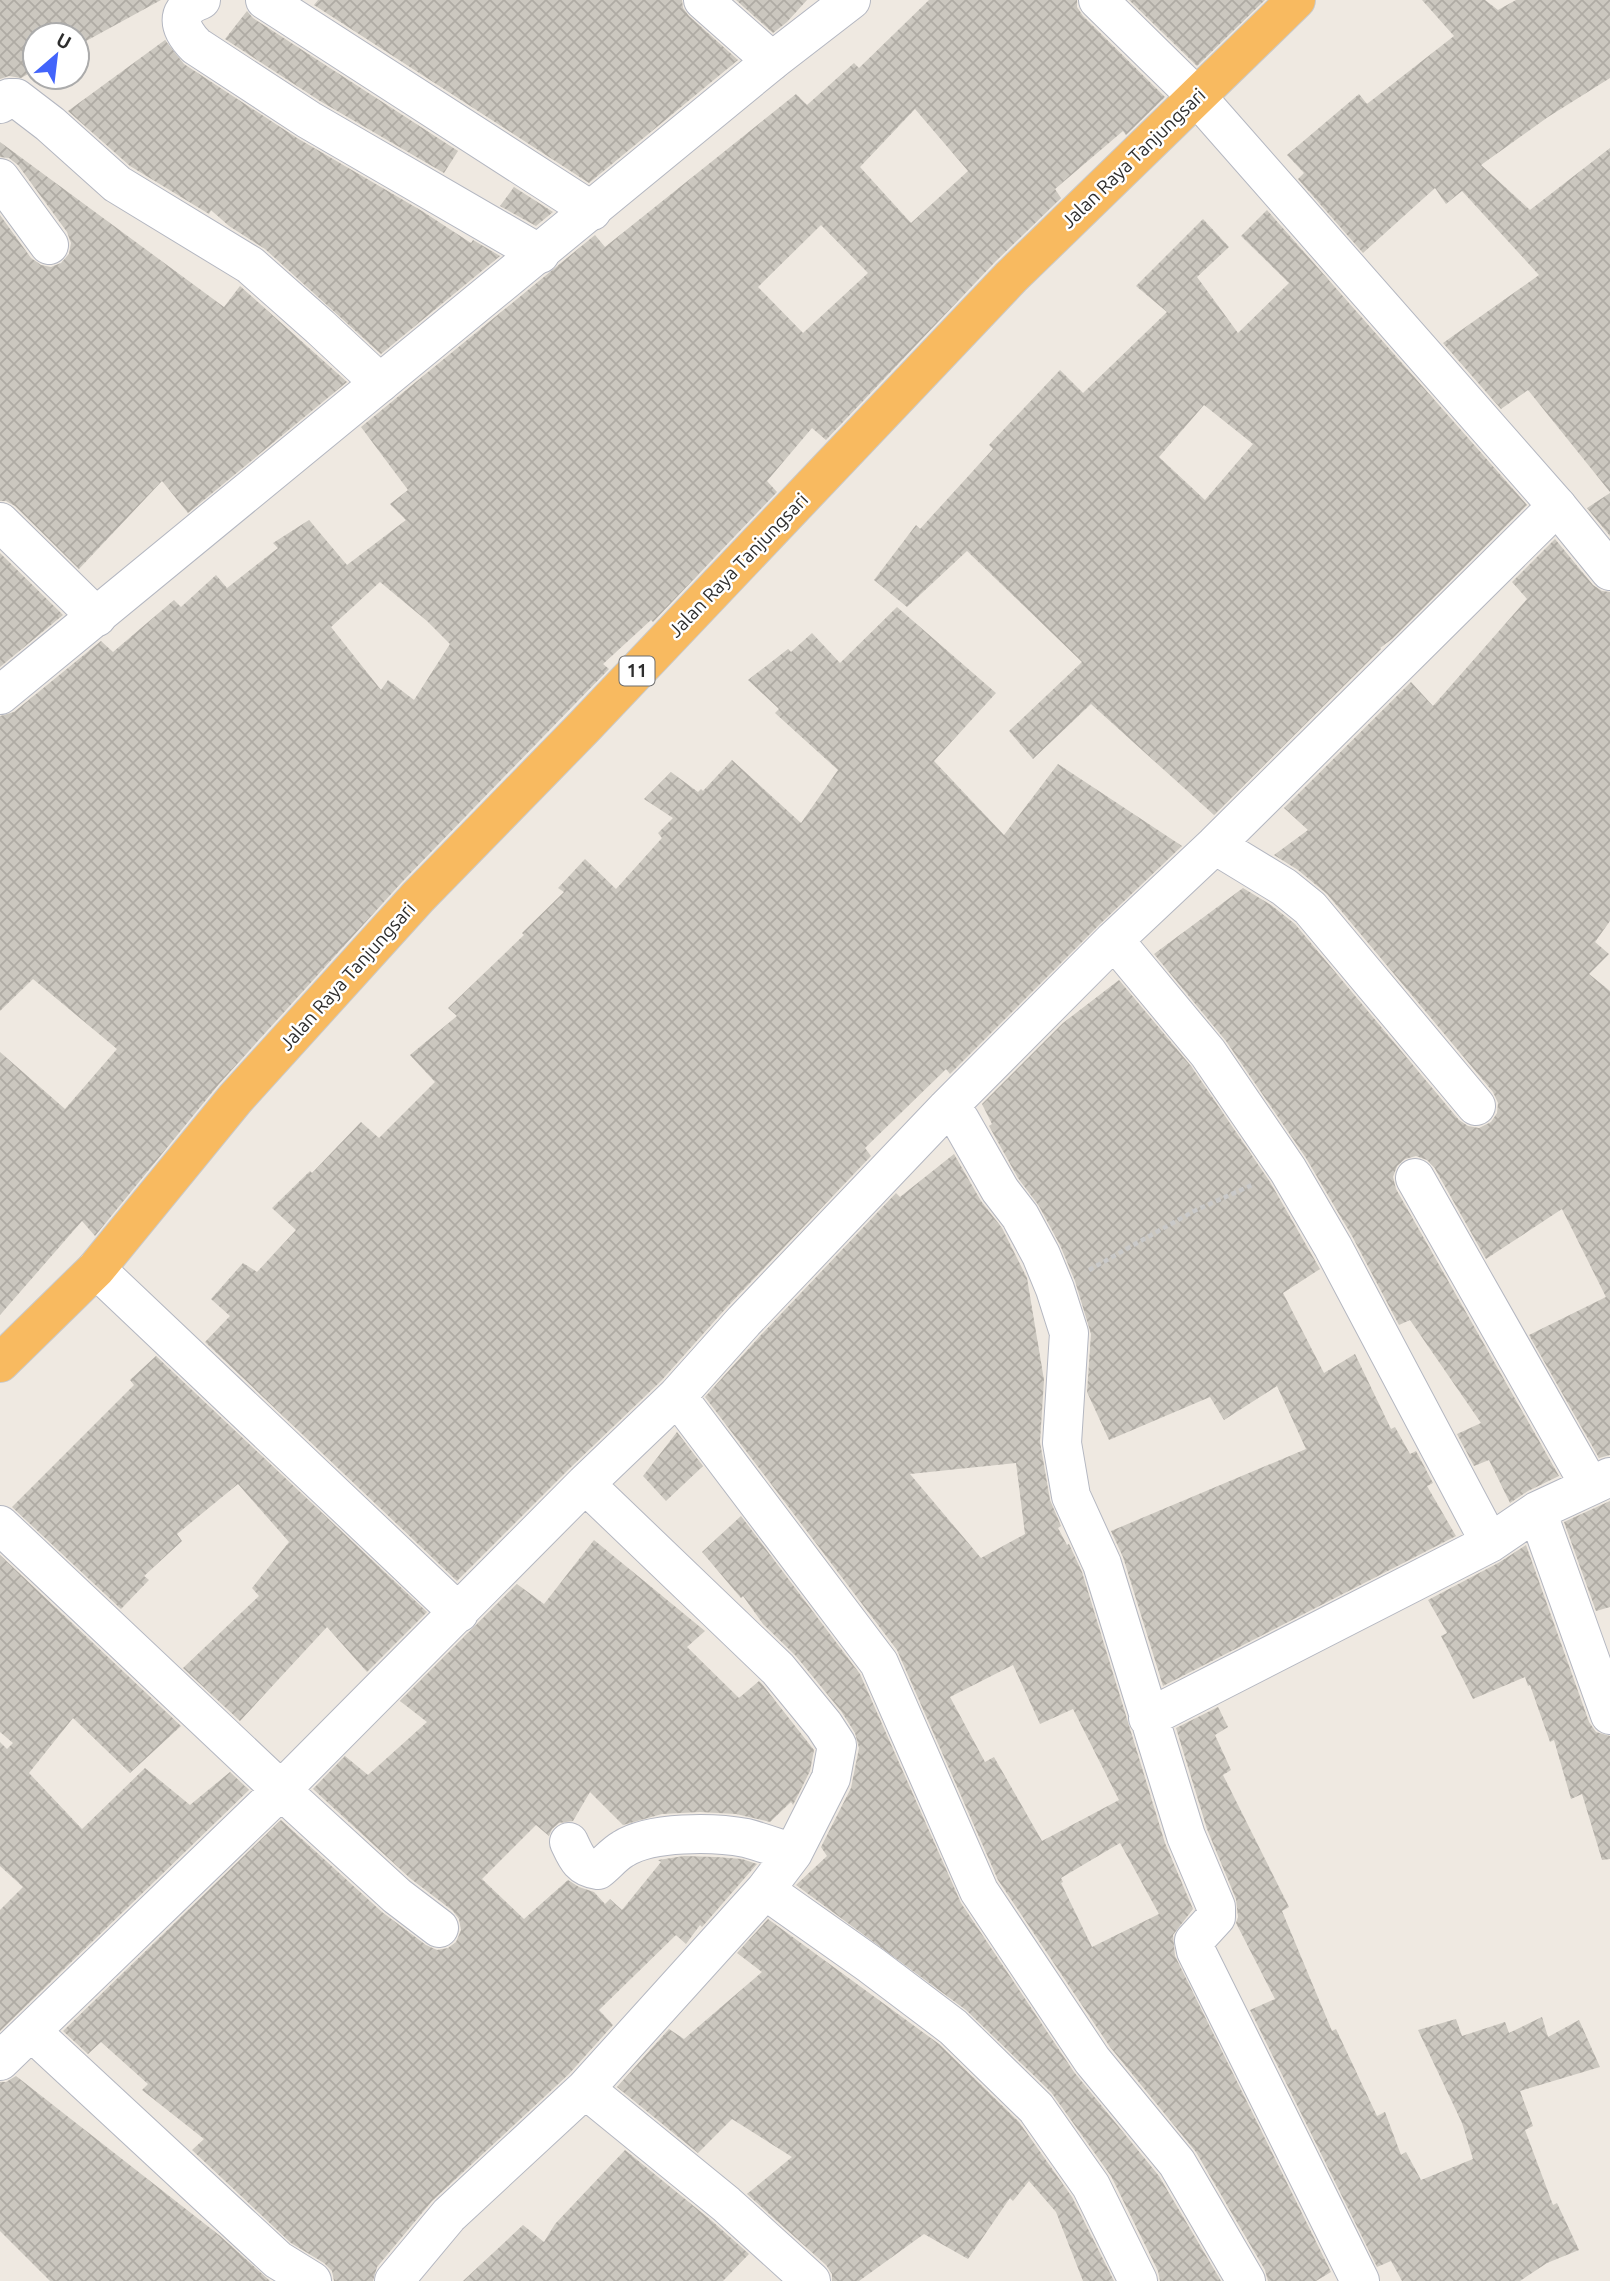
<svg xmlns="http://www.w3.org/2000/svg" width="1610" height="2281" font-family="Ubuntu,sans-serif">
<defs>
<pattern id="building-cross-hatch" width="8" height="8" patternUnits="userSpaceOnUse" patternTransform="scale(1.75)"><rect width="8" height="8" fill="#cbc7bf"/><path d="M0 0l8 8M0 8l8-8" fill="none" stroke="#afaba4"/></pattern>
</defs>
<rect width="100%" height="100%" fill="#efe9e1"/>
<path fill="url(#building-cross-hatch)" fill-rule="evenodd" d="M 0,0 L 161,0 L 77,46 L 77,35 L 35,35 L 35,70 L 21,78 L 9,76 L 0,79 Z
M 318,0 L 682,0 L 683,8 L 689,16 L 738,60 L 589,183 L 314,5 Z
M 736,0 L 807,0 L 787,22 L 773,33 Z
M 929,0 L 1077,0 L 1077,7 L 1083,16 L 1165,97 L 1126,135 L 1123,131 L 1055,189 L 1061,198 L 995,262 L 826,440 L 812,428 L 767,481 L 777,492 L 653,622 L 651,620 L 603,664 L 609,669 L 402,882 L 219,1084 L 95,1236 L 82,1221 L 0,1315 L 0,1052 L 65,1109 L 117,1049 L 33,979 L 0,1011 L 0,716 L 14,712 L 101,641 L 113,652 L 174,600 L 181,607 L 216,575 L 227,588 L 278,548 L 273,543 L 309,520 L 347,565 L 406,520 L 390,504 L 408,490 L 361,427 L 595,235 L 605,247 L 796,94 L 807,105 L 854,63 L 859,68 ZM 915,109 L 968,171 L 911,223 L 860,167 ZM 821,225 L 868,273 L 803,333 L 758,287 ZM 380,582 L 427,621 L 450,644 L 414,700 L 388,680 L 381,690 L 331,627 Z
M 1129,0 L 1265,0 L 1197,66 Z
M 1422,0 L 1485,0 L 1498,10 L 1516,0 L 1610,0 L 1610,78 L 1548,117 L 1481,165 L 1530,210 L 1610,148 L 1610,492 L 1528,390 L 1501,409 L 1443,343 L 1539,275 L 1462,191 L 1446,204 L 1435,188 L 1363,253 L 1298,179 L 1304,173 L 1287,155 L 1359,94 L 1367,104 L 1454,36 Z
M 247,11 L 253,18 L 458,151 L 444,173 L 320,101 L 225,39 Z
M 165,40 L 184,64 L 297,138 L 422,211 L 471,243 L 473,240 L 500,256 L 381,354 L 265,249 L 229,226 L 211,210 L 209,214 L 130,166 L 68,111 Z
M 0,142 L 224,307 L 240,286 L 347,382 L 188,513 L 162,481 L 79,569 L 15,506 L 6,501 L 0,501 L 0,215 L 31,258 L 41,265 L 51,267 L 61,263 L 69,254 L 71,243 L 67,232 L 18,165 L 9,158 L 0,157 Z
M 514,187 L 553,212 L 536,226 L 500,206 Z
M 1267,210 L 1527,505 L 1392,639 L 1380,648 L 1381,649 L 1214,815 L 1091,704 L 1033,759 L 1009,731 L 1082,662 L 967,551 L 907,607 L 874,580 L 916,525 L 920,529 L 993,449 L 989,445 L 1060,370 L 1083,393 L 1167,312 L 1136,286 L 1203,219 L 1229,247 L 1197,277 L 1238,333 L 1289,283 L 1241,236 ZM 1204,405 L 1253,444 L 1205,500 L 1159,457 Z
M 1610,493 L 1610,536 L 1587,508 Z
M 1555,539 L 1593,585 L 1602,591 L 1610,592 L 1610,921 L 1595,942 L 1609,954 L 1589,974 L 1610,991 L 1610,1455 L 1599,1458 L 1529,1335 L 1606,1297 L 1562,1209 L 1486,1259 L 1434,1167 L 1427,1160 L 1416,1156 L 1405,1159 L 1397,1166 L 1393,1177 L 1396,1189 L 1559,1476 L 1528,1491 L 1510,1503 L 1489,1460 L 1474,1466 L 1457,1434 L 1481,1423 L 1410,1320 L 1399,1325 L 1352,1236 L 1306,1158 L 1226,1041 L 1154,954 L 1243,888 L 1271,905 L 1295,924 L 1459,1120 L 1468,1126 L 1479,1128 L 1491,1122 L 1497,1113 L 1498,1103 L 1493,1092 L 1327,894 L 1298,870 L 1274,855 L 1308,830 L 1284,808 L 1411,682 L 1433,706 L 1527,599 L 1512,582 Z
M 0,553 L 63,615 L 0,667 Z
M 897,607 L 996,693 L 934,761 L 1004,835 L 1058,764 L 1182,846 L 1099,925 L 950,1074 L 946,1069 L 865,1148 L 871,1156 L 728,1306 L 661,1381 L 570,1468 L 457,1581 L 205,1342 L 230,1316 L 211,1299 L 243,1263 L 257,1272 L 296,1230 L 272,1208 L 310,1171 L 312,1173 L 361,1122 L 379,1138 L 435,1082 L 410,1055 L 457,1016 L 448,1008 L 524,935 L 522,933 L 564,892 L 558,888 L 585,859 L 616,889 L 662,838 L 658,833 L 673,818 L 644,799 L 671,772 L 698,792 L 701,789 L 703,791 L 732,760 L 801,823 L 838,770 L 775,713 L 779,709 L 748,680 L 788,649 L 791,652 L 812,633 L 840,663 Z
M 1119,980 L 1191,1066 L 1270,1182 L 1320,1269 L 1283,1293 L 1324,1373 L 1355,1354 L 1391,1429 L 1395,1427 L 1410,1454 L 1416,1451 L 1433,1483 L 1427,1486 L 1456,1536 L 1163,1686 L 1123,1557 L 1111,1531 L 1306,1449 L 1277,1386 L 1224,1420 L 1210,1397 L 1109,1440 L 1087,1392 L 1091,1334 L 1075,1281 L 1060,1245 L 1039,1206 L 1018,1178 L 989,1126 L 992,1124 L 982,1104 L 1063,1023 Z
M 954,1154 L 981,1201 L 1002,1228 L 1027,1278 L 1044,1380 L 1040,1442 L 1050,1500 L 1061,1526 L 1058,1528 L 1067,1545 L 1069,1544 L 1082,1572 L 1165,1843 L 1193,1909 L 1173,1935 L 1175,1956 L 1331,2272 L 1316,2281 L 1268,2281 L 1265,2270 L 1196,2152 L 1110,2047 L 998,1880 L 897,1650 L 705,1397 L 760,1336 L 896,1193 L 900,1197 ZM 1016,1463 L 1025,1534 L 981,1558 L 910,1474 ZM 1013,1665 L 1040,1724 L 1073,1709 L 1119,1800 L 1042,1841 L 994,1757 L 985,1762 L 950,1697 ZM 1120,1843 L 1159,1914 L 1092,1947 L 1061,1883 L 1063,1882 L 1061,1878 Z
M 156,1356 L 427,1612 L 367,1672 L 327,1627 L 240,1721 L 183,1668 L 259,1596 L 252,1588 L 289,1542 L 238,1484 L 177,1534 L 182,1541 L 144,1576 L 149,1580 L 121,1609 L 12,1507 L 134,1385 L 130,1380 Z
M 677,1432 L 703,1466 L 666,1501 L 643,1476 Z
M 1610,1501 L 1610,1607 L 1596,1611 L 1564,1522 Z
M 741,1516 L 860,1674 L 961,1903 L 1074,2072 L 1159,2176 L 1221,2281 L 1160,2281 L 1158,2271 L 1111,2176 L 1051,2092 L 966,2010 L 796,1885 L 827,1856 L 821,1847 L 851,1788 L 859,1748 L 855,1733 L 841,1711 L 795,1655 L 763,1624 L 743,1596 L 741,1598 L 702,1552 Z
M 594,1540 L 705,1631 L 687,1647 L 739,1698 L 759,1681 L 762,1684 L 814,1750 L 810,1771 L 793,1805 L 791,1802 L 770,1822 L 736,1814 L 700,1812 L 662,1814 L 623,1825 L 590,1792 L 573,1821 L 559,1823 L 552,1829 L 549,1836 L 536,1825 L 482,1879 L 524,1919 L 568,1880 L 579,1887 L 594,1892 L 605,1904 L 610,1899 L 622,1910 L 661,1862 L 658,1860 L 684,1856 L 716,1857 L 742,1859 L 757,1864 L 702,1927 L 700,1925 L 686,1944 L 676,1935 L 599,2010 L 613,2025 L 569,2074 L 432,2201 L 377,2267 L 373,2281 L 334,2281 L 332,2271 L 324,2263 L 291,2243 L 192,2150 L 204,2139 L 142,2090 L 148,2084 L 101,2042 L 88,2054 L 63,2031 L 281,1820 L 382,1912 L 426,1945 L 437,1950 L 448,1948 L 456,1942 L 461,1930 L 459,1919 L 453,1911 L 411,1879 L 313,1789 L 345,1756 L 368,1775 L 427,1722 L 400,1701 L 517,1584 L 544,1604 Z
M 1526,1545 L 1589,1722 L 1596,1732 L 1610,1736 L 1610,1859 L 1602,1860 L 1582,1794 L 1571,1799 L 1554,1740 L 1550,1742 L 1530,1685 L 1528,1686 L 1525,1677 L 1473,1699 L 1441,1636 L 1447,1633 L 1428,1600 L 1500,1562 Z
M 0,1555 L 181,1726 L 130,1773 L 73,1718 L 29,1773 L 82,1829 L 145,1768 L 190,1805 L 230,1772 L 249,1790 L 0,2031 L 0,1910 L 23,1887 L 0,1866 L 0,1742 L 7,1749 L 13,1743 L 0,1732 Z
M 1218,1707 L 1228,1727 L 1215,1735 L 1231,1770 L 1223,1775 L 1289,1907 L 1282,1911 L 1332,2031 L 1336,2029 L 1377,2116 L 1385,2112 L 1401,2155 L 1406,2152 L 1421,2180 L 1473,2159 L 1462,2123 L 1418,2030 L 1456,2019 L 1462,2036 L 1505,2022 L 1509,2033 L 1542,2017 L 1548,2037 L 1579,2020 L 1600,2067 L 1520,2091 L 1533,2126 L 1525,2130 L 1553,2205 L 1557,2203 L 1579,2250 L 1547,2263 L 1520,2281 L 1402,2281 L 1391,2261 L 1377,2267 L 1250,2010 L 1275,1999 L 1236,1923 L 1238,1917 L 1236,1899 L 1207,1829 L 1176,1728 Z
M 768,1919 L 939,2044 L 1019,2122 L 1072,2197 L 1114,2281 L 1083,2281 L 1056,2212 L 1029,2181 L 1013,2201 L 1010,2198 L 968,2259 L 924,2234 L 859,2281 L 832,2281 L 832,2274 L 826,2265 L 747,2194 L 792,2157 L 732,2119 L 698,2153 L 617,2087 L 669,2029 L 684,2039 L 762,1972 L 737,1953 Z
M 16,2076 L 219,2235 L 270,2281 L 50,2281 L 0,2231 L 0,2082 L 6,2082 Z
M 625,2150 L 712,2221 L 749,2254 L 723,2281 L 463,2281 L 523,2225 L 544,2242 L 555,2224 Z"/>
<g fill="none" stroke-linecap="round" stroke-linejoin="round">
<defs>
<path id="minor" d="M 201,0 C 173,10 179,29 196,46 L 309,120 L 540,254
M 265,0 L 592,211
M 703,0 L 772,61
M 0,104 L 9,98 L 16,98 L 50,124 L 117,184 L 250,265 L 320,327 L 380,383
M 0,178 L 49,245
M 0,522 L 97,617
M 1215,845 L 1284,887 L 1310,908 L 1476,1106
M 1114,940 L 1208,1053 L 1288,1170 L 1333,1247 L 1490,1543
M 946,1109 L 960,1120 L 1000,1190 L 1020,1216 L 1041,1255 L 1055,1289 L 1069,1333 L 1062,1443 L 1071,1496 L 1102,1564 L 1186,1836 L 1216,1907 L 1216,1917 L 1194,1941 L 1196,1951 L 1360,2281
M 1415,1178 L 1590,1486
M 96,1269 L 459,1613
M 677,1396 L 879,1663 L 979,1891 L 1092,2060 L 1177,2163 L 1246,2281
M 585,1484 L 778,1669 L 824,1725 L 837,1745 L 831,1778 L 793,1853 L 765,1890 L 871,1965 L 953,2027 L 1036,2108 L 1091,2186 L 1138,2281
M 1537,1511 L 1610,1715
M 0,1525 L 281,1790 L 397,1896 L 439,1928
M 1148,1718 L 1490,1543 L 1537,1511 L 1610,1477
M 569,1842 C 576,1857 580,1868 598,1870 C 606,1864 614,1854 623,1849 C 651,1831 714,1832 746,1838 C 762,1842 777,1848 793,1853
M 32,2032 L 278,2260 L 312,2281
M 0,2061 L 281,1790 L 585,1484 L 677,1396 L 744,1321 L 946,1109 L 1114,940 L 1215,845 L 1557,506
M 585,2089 L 726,2204 L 811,2281
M 394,2281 L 449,2215 L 585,2089 L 765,1890"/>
<path id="tertiary" d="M 1098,0 L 1197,97 L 1557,506 L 1610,571
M 0,695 L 772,61 L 851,0"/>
<path id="trunk" d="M 0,1363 L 96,1269 L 235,1099 L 418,897 L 584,727 L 1011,277 L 1296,0"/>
</defs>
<use href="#minor" stroke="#b4b7c1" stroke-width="40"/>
<use href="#tertiary" stroke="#b4b7c1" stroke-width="40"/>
<use href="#trunk" stroke="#c9c9c9" stroke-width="40"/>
<path stroke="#c9c9c9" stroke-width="4.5" stroke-dasharray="5 3.5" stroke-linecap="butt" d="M 1089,1270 L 1194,1211 L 1252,1185"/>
<use href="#minor" stroke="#fff" stroke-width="38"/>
<use href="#tertiary" stroke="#fff" stroke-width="38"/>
<use href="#trunk" stroke="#f8ba60" stroke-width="38"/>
</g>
<g text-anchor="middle" stroke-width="5" stroke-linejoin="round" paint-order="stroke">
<rect fill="#fff" stroke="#6d6d6d" stroke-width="2" x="619.5" y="656.5" width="35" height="29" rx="5"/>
<g font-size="18" font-weight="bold" fill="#2e2e2e">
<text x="637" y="677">11</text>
</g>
<g font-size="19" fill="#2e2e2e" stroke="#fff">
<text transform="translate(1133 158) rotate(-44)" y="7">Jalan Raya Tanjungsari</text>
<text transform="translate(738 565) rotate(-46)" y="7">Jalan Raya Tanjungsari</text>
<text transform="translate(347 976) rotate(-48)" y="7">Jalan Raya Tanjungsari</text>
</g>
</g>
<g transform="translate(56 56) rotate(28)"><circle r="33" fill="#ffffff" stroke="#ababab" stroke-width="2"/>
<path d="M0-5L12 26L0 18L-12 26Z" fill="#4264fb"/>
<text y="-10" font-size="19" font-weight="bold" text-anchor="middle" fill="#2e2e2e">U</text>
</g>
</svg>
